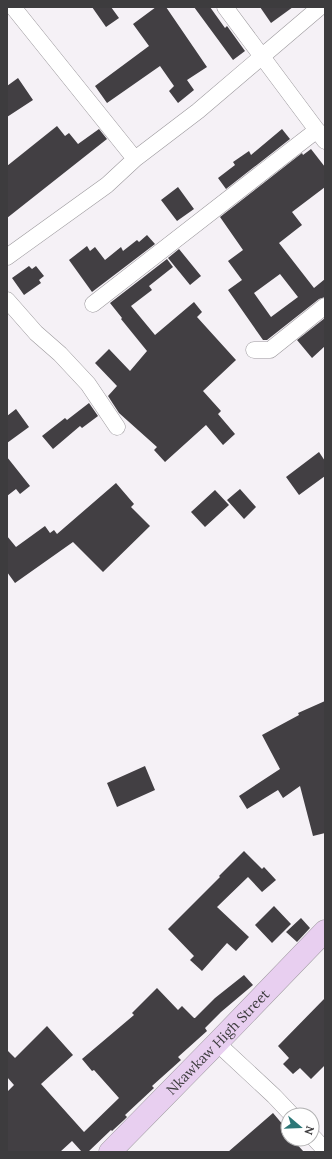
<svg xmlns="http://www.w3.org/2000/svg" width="332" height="1159" font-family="Lora,serif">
<rect width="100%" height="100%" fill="#f5f1f6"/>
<path fill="#423f43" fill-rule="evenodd" d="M 92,7 L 111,7 L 119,18 L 106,27 Z
M 156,7 L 166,7 L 207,67 L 187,80 L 194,90 L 178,103 L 169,91 L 174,86 L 160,66 L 107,103 L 95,86 L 149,46 L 133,24 Z
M 194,7 L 210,7 L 225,28 L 227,26 L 245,51 L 233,60 Z
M 260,7 L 293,7 L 271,23 Z
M 18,78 L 33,100 L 7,117 L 7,86 Z
M 57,126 L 65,136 L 69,133 L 78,144 L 99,129 L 107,139 L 7,218 L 7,166 Z
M 282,129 L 290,139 L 226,189 L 218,178 L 235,165 L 233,162 L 249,151 L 251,155 Z
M 311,149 L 325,167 L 325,187 L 292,212 L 302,225 L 279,243 L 314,288 L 325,279 L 325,297 L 319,299 L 267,340 L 263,340 L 228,290 L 242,280 L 228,261 L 243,250 L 220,217 L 302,153 L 303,155 ZM 280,274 L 298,297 L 271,317 L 254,293 Z
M 178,187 L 194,209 L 177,221 L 161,200 Z
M 147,235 L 155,244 L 92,292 L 69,260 L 87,246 L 90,251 L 95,247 L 105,260 L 121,247 L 123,251 L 137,240 L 139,242 Z
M 179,249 L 201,276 L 190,285 L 168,258 Z
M 167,259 L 173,267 L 149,286 L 152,290 L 131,306 L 155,335 L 194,302 L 202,312 L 197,317 L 236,360 L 203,391 L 221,411 L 218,414 L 235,434 L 223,445 L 206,425 L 165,462 L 154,450 L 157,447 L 119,413 L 108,396 L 117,386 L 95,363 L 109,349 L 130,371 L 147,351 L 121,319 L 122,318 L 110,303 Z
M 29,266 L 32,269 L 36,266 L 44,276 L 39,280 L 41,283 L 24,295 L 12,278 Z
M 325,318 L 325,346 L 312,358 L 297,340 Z
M 89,403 L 98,416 L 82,428 L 80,426 L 53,449 L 42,436 L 65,418 L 67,420 Z
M 16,409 L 29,427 L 7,443 L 7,416 Z
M 319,452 L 325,461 L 325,476 L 299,495 L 286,477 Z
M 7,457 L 30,486 L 20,494 L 16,489 L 7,496 Z
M 116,483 L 134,504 L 131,507 L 150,526 L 103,572 L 73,542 L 15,583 L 7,572 L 7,536 L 16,547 L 45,526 L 50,533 L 54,530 L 57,534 Z
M 240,489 L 256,507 L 244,519 L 227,500 Z
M 215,490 L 229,505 L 205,527 L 191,512 Z
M 325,701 L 325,833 L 313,836 L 300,786 L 283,798 L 278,790 L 247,809 L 239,796 L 280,769 L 262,735 L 299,715 L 298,713 Z
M 145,766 L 155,790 L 117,807 L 107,783 Z
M 244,851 L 262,869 L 264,867 L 276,880 L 262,892 L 248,877 L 217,907 L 249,937 L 236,951 L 227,943 L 202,971 L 190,960 L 194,956 L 168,929 L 220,877 L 219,876 Z
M 274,906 L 291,924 L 272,943 L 255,925 Z
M 301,918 L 310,928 L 297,942 L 286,932 Z
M 244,975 L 253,985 L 221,1012 L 205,1028 L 207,1031 L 178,1057 L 181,1060 L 152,1086 L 154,1088 L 125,1115 L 127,1117 L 124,1120 L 112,1131 L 111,1130 L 88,1152 L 82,1152 L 72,1141 L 60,1152 L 7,1152 L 7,1092 L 14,1085 L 7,1077 L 7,1050 L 15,1058 L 47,1026 L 73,1055 L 41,1084 L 84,1132 L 119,1098 L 94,1070 L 92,1071 L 82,1059 L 134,1015 L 132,1013 L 157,988 L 178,1010 L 182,1006 L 194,1018 L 195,1018 L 215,998 Z
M 325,998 L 325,1065 L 311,1079 L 300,1068 L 293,1074 L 283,1064 L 289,1058 L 278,1046 Z
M 273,1113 L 284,1126 L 282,1128 L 288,1135 L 288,1139 L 292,1139 L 304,1152 L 228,1152 Z"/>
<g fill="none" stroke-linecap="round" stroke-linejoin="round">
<defs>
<path id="street" d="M 13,7 L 135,159
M 225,7 L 325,141
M 7,257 L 107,185 L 135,159 L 198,111 L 320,7
M 7,300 L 36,333 L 60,354 L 88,384 L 117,427
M 93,304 L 317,130
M 254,350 L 270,350 L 325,306
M 217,1043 L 274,1096 L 292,1115
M 312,1136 L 325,1150"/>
<g id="secondary">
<path id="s1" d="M 110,1152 L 217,1043 L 325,931"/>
</g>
</defs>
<use href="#street" stroke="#9b989c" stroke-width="17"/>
<use href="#secondary" stroke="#9b989c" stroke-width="23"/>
<use href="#street" stroke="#fff" stroke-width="16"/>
<use href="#secondary" stroke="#e8cff0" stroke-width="22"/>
</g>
<g text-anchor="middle" stroke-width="4" stroke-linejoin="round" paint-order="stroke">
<g font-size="14" fill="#3d3c3e" stroke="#fff">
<text dy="5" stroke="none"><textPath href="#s1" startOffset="154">Nkawkaw High Street</textPath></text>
</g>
</g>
<rect width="332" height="1159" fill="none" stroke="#3d3c3e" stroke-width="16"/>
<g transform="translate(300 1127) rotate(109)"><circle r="19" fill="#ffffff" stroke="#b1b1b2"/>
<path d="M0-3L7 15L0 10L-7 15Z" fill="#2d7777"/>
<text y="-6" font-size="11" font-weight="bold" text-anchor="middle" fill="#3d3c3e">N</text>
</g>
</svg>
